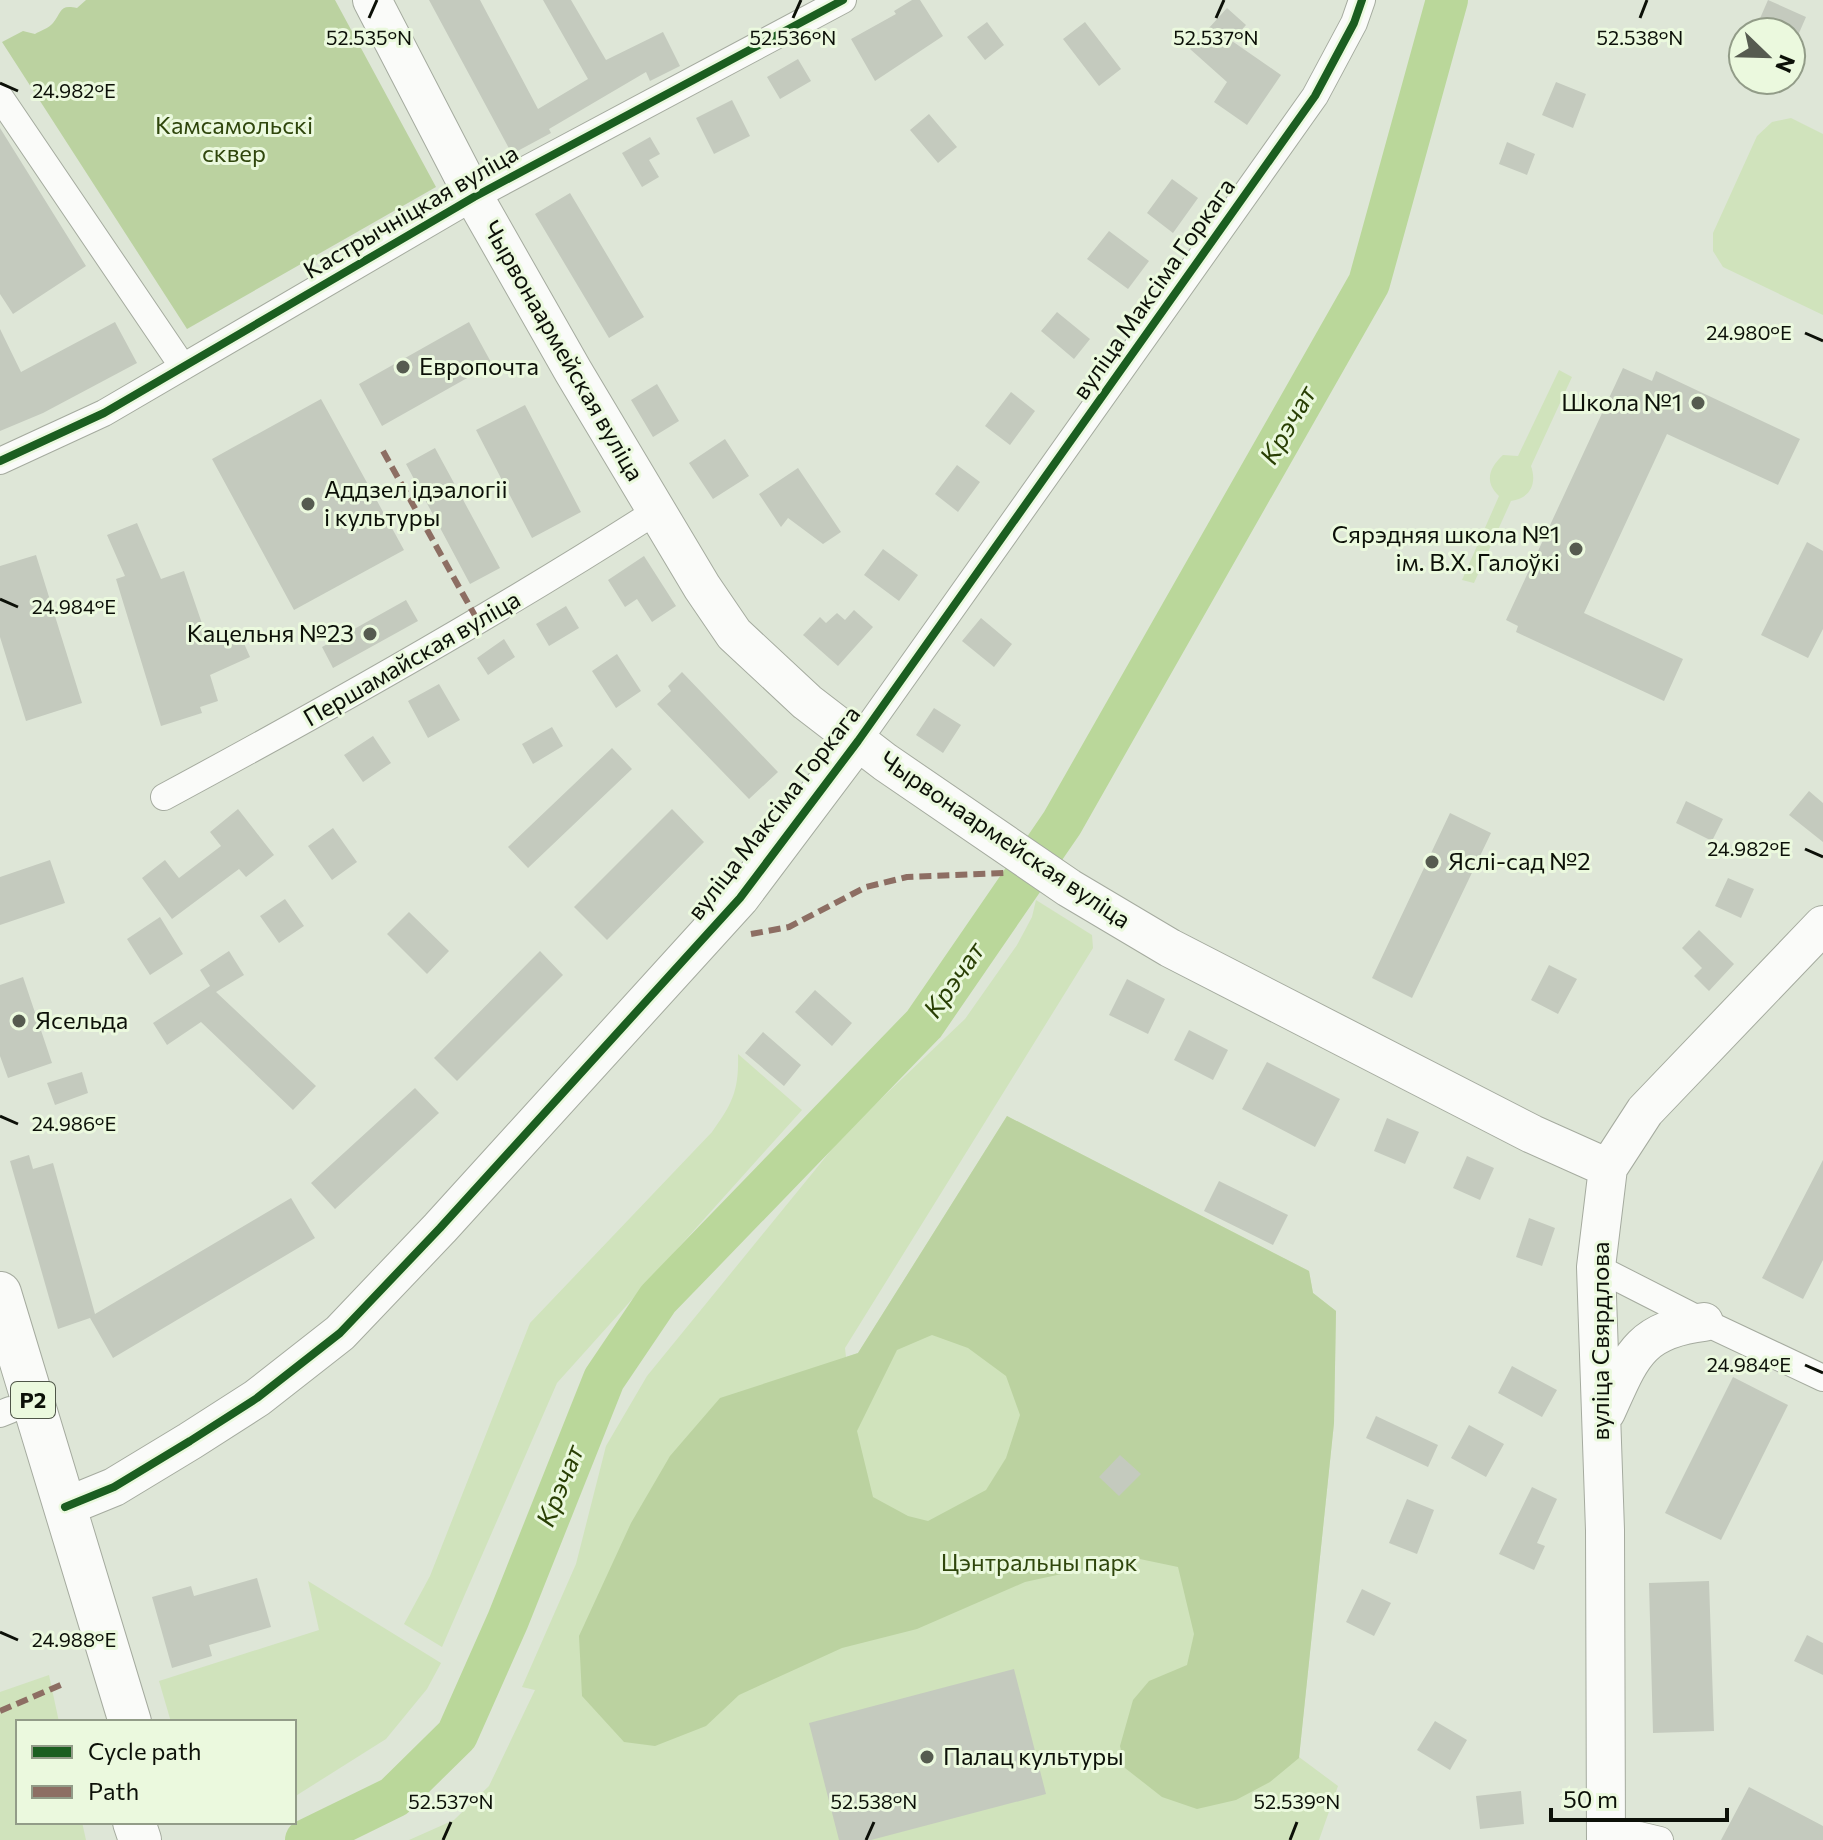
<svg xmlns="http://www.w3.org/2000/svg" width="1823" height="1840" font-family="Commissioner,sans-serif">
<rect width="100%" height="100%" fill="#dee6d7"/>
<path fill="#d0e3bc" d="M 1791,118 L 1823,134 L 1823,315 L 1723,267 L 1713,251 L 1713,233 L 1757,136 L 1772,122 Z
M 1559,370 L 1572,377 L 1531,466 C 1537,483 1531,498 1511,501 L 1474,583 L 1462,580 L 1499,496 C 1484,482 1489,468 1503,455 L 1518,456 Z
M 1036,900 L 1092,935 L 1093,948 L 845,1348 L 846,1357 L 858,1353 L 1007,1116 L 1309,1271 L 1313,1293 L 1336,1311 L 1334,1423 L 1299,1757 L 1338,1786 L 1319,1840 L 409,1840 L 454,1820 L 489,1786 L 535,1690 L 522,1687 L 576,1564 L 606,1446 L 647,1376 L 846,1132 L 965,1019 L 1017,945 L 1032,917 Z
M 738,1054 L 802,1110 L 557,1383 L 442,1647 L 404,1624 L 430,1576 L 530,1323 L 712,1132 C 733,1103 739,1090 738,1054 Z
M 308,1581 L 441,1663 L 427,1689 L 386,1739 L 294,1797 L 294,1722 L 171,1722 L 159,1681 L 319,1630 Z
M 49,1675 L 59,1722 L 18,1722 L 18,1822 L 82,1822 L 86,1840 L 0,1840 L 0,1692 Z"/>
<path fill="#bbd2a0" fill-rule="evenodd" d="M 86,0 L 335,0 L 436,187 L 187,329 L 2,42 L 23,31 L 35,34 C 40,31 49,28 53,23 C 62,12 59,4 77,8 Z
M 1007,1116 L 1309,1271 L 1313,1293 L 1336,1311 L 1334,1423 L 1299,1758 L 1270,1782 L 1236,1800 L 1197,1809 L 1162,1797 L 1125,1768 L 1120,1746 L 1133,1700 L 1149,1681 L 1187,1665 L 1194,1634 L 1178,1567 L 1135,1558 L 1025,1582 L 917,1629 L 842,1648 L 739,1695 L 706,1726 L 655,1746 L 624,1742 L 582,1696 L 579,1636 L 631,1523 L 670,1456 L 720,1398 L 858,1353 ZM 932,1335 L 968,1348 L 1006,1376 L 1020,1415 L 1006,1458 L 986,1490 L 928,1521 L 908,1516 L 873,1497 L 857,1431 L 897,1350 Z"/>
<g fill="none" stroke-linecap="round" stroke-linejoin="round">
<path stroke="#bad79a" stroke-width="42" d="M 306,1840 L 394,1797 L 457,1735 L 508,1620 L 604,1379 L 658,1299 L 924,1024 L 1062,823 L 1369,283 L 1447,0"/>
</g>
<path fill="#c4cabe" d="M 429,0 L 480,0 L 538,109 L 588,79 L 543,0 L 571,0 L 606,60 L 663,32 L 680,66 L 650,81 L 646,72 L 549,129 L 551,133 L 512,154 Z
M 912,0 L 920,0 L 943,36 L 875,81 L 851,39 L 896,14 L 894,11 Z
M 1768,0 L 1806,17 L 1796,40 L 1791,37 L 1791,32 L 1778,32 L 1758,23 Z
M 1227,8 L 1246,25 L 1232,41 L 1281,75 L 1247,125 L 1214,102 L 1227,82 L 1190,49 Z
M 987,22 L 1004,45 L 985,60 L 967,37 Z
M 1085,22 L 1121,69 L 1099,86 L 1063,39 Z
M 798,59 L 811,81 L 780,99 L 767,77 Z
M 1556,82 L 1586,94 L 1573,128 L 1542,115 Z
M 732,100 L 750,136 L 714,154 L 696,118 Z
M 929,114 L 957,147 L 938,163 L 910,130 Z
M 0,128 L 86,266 L 13,314 L 0,294 Z
M 650,137 L 660,154 L 649,160 L 659,177 L 642,187 L 622,153 Z
M 1507,142 L 1535,154 L 1527,175 L 1499,164 Z
M 1172,179 L 1198,198 L 1173,233 L 1147,213 Z
M 570,193 L 644,317 L 609,338 L 535,214 Z
M 1109,231 L 1149,261 L 1128,289 L 1087,259 Z
M 1057,312 L 1090,339 L 1074,359 L 1041,331 Z
M 115,322 L 137,363 L 43,413 L 0,431 L 0,329 L 21,372 Z
M 469,322 L 492,364 L 382,426 L 359,384 Z
M 1623,368 L 1652,381 L 1656,371 L 1800,439 L 1778,485 L 1667,434 L 1584,613 L 1683,659 L 1664,701 L 1516,632 L 1518,626 L 1506,620 Z
M 657,384 L 679,421 L 653,437 L 631,400 Z
M 1011,392 L 1035,411 L 1010,445 L 985,426 Z
M 321,399 L 404,550 L 294,610 L 212,459 Z
M 525,405 L 581,512 L 532,538 L 476,430 Z
M 725,439 L 749,476 L 713,499 L 689,463 Z
M 435,448 L 500,568 L 470,584 L 406,464 Z
M 957,465 L 980,482 L 958,512 L 935,494 Z
M 798,468 L 841,532 L 823,544 L 788,518 L 781,527 L 759,494 Z
M 137,523 L 161,579 L 184,571 L 209,644 L 238,630 L 250,657 L 210,675 L 218,701 L 200,707 L 202,713 L 161,726 L 116,579 L 125,576 L 107,535 Z
M 1807,542 L 1823,551 L 1823,629 L 1808,658 L 1761,635 Z
M 883,549 L 918,575 L 899,601 L 864,575 Z
M 36,555 L 82,703 L 26,721 L 0,637 L 0,566 Z
M 644,556 L 676,606 L 652,622 L 637,599 L 625,607 L 608,580 Z
M 406,600 L 418,621 L 333,668 L 322,647 Z
M 566,606 L 579,628 L 549,646 L 536,624 Z
M 854,610 L 873,627 L 838,666 L 803,635 L 820,617 L 826,623 L 837,613 L 845,620 Z
M 981,618 L 1012,644 L 994,667 L 962,641 Z
M 504,639 L 515,657 L 488,675 L 477,658 Z
M 617,654 L 641,691 L 616,708 L 592,671 Z
M 682,672 L 778,772 L 749,799 L 657,704 L 671,691 L 668,686 Z
M 439,684 L 460,720 L 428,738 L 408,701 Z
M 934,708 L 961,725 L 943,753 L 916,735 Z
M 552,727 L 563,746 L 533,764 L 522,744 Z
M 373,736 L 391,763 L 363,782 L 344,755 Z
M 612,748 L 632,769 L 528,868 L 508,847 Z
M 1809,791 L 1823,803 L 1823,842 L 1789,815 Z
M 1686,801 L 1723,819 L 1712,841 L 1676,823 Z
M 238,809 L 274,855 L 246,877 L 239,869 L 172,919 L 142,878 L 165,860 L 179,878 L 221,846 L 210,832 Z
M 672,809 L 704,842 L 607,940 L 574,907 Z
M 1450,813 L 1491,833 L 1412,998 L 1372,978 Z
M 333,828 L 357,862 L 332,880 L 308,846 Z
M 50,860 L 65,903 L 0,925 L 0,877 Z
M 1728,878 L 1754,889 L 1741,918 L 1715,906 Z
M 285,899 L 304,926 L 279,943 L 260,916 Z
M 409,912 L 449,951 L 427,974 L 387,934 Z
M 160,917 L 183,954 L 150,975 L 127,939 Z
M 1699,930 L 1734,964 L 1709,991 L 1694,976 L 1702,968 L 1682,948 Z
M 229,951 L 244,975 L 216,992 L 316,1086 L 293,1110 L 201,1022 L 167,1045 L 153,1023 L 210,986 L 200,970 Z
M 540,951 L 563,975 L 457,1081 L 434,1058 Z
M 1549,965 L 1577,979 L 1558,1014 L 1531,1000 Z
M 23,977 L 52,1063 L 8,1078 L 0,1056 L 0,985 Z
M 1127,979 L 1165,999 L 1148,1034 L 1109,1015 Z
M 815,990 L 852,1023 L 832,1046 L 795,1012 Z
M 1189,1030 L 1228,1050 L 1213,1080 L 1174,1060 Z
M 763,1032 L 801,1065 L 784,1086 L 745,1053 Z
M 1267,1062 L 1340,1099 L 1315,1147 L 1242,1109 Z
M 82,1072 L 88,1093 L 55,1105 L 47,1083 Z
M 415,1088 L 439,1113 L 335,1209 L 311,1183 Z
M 1387,1118 L 1419,1132 L 1405,1164 L 1374,1151 Z
M 29,1155 L 33,1169 L 53,1163 L 95,1314 L 291,1198 L 315,1238 L 113,1358 L 90,1318 L 58,1329 L 10,1161 Z
M 1467,1156 L 1494,1168 L 1480,1200 L 1453,1188 Z
M 1823,1160 L 1823,1260 L 1803,1299 L 1762,1278 Z
M 1219,1181 L 1288,1215 L 1273,1245 L 1204,1211 Z
M 1529,1218 L 1555,1228 L 1542,1266 L 1516,1257 Z
M 1512,1366 L 1557,1390 L 1542,1417 L 1498,1393 Z
M 1733,1377 L 1788,1405 L 1721,1540 L 1665,1513 Z
M 1376,1416 L 1438,1445 L 1428,1467 L 1366,1438 Z
M 1469,1425 L 1504,1444 L 1486,1477 L 1451,1458 Z
M 1120,1455 L 1141,1474 L 1119,1496 L 1099,1477 Z
M 1532,1487 L 1557,1499 L 1537,1543 L 1545,1546 L 1534,1570 L 1499,1554 Z
M 1407,1499 L 1434,1510 L 1417,1554 L 1389,1543 Z
M 257,1578 L 271,1627 L 209,1645 L 212,1656 L 172,1668 L 152,1597 L 191,1586 L 194,1596 Z
M 1709,1581 L 1714,1731 L 1653,1733 L 1649,1583 Z
M 1362,1589 L 1391,1603 L 1374,1636 L 1346,1622 Z
M 1807,1635 L 1823,1643 L 1823,1675 L 1794,1661 Z
M 1014,1669 L 1046,1794 L 871,1840 L 839,1840 L 809,1723 Z
M 1435,1721 L 1467,1740 L 1450,1770 L 1417,1750 Z
M 1749,1787 L 1823,1826 L 1823,1840 L 1721,1840 Z
M 1521,1791 L 1524,1824 L 1480,1829 L 1476,1796 Z"/>
<g fill="none" stroke-linecap="round" stroke-linejoin="round">
<defs>
<path id="street" d="M 0,97 L 183,367
M 0,461 L 104,413 L 474,197 L 843,0
M 858,741 L 1315,96 L 1354,23 L 1362,0
M 164,797 C 331,707 496,614 655,512
M 1596,1267 L 1704,1322 L 1823,1378
M 0,1414 L 10,1410
M 1606,1834 L 1639,1835 L 1660,1840"/>
<path id="secondary" d="M 372,0 L 474,197 L 573,371 L 702,587 L 734,634 L 807,702 L 885,762 L 1069,888 L 1170,948 L 1532,1134 L 1608,1168
M 1606,1412 C 1631,1357 1638,1330 1704,1322
M 65,1507 L 114,1487 L 190,1441 L 257,1398 L 340,1333 L 440,1228 L 740,898 L 858,741
M 1606,1840 L 1605,1530 L 1596,1267 L 1608,1168 L 1645,1111 L 1823,925"/>
<path id="primary" d="M 0,1293 L 130,1722
M 134,1822 L 140,1840"/>
</defs>
<use href="#street" stroke="#a5ab9f" stroke-width="28"/>
<use href="#secondary" stroke="#a5ab9f" stroke-width="40"/>
<use href="#primary" stroke="#a5ab9f" stroke-width="44"/>
<use href="#street" stroke="#fafbf9" stroke-width="26"/>
<use href="#secondary" stroke="#fafbf9" stroke-width="38"/>
<use href="#primary" stroke="#fafbf9" stroke-width="42"/>
<path stroke="#8d6e63" stroke-width="6" stroke-dasharray="12 6" stroke-linecap="butt" d="M 383,451 L 478,621
M 751,934 L 789,927 L 866,887 L 907,877 L 1004,873
M 0,1711 L 63,1684"/>
<defs>
<path id="cycleway" d="M 0,461 L 104,413 L 474,197 L 843,0
M 65,1507 L 114,1487 L 190,1441 L 257,1398 L 340,1333 L 440,1228 L 740,898 L 858,741 L 1315,96 L 1354,23 L 1362,0"/>
</defs>
<use href="#cycleway" stroke="#ebf9de" stroke-width="13"/>
<use href="#cycleway" stroke="#1b5e20" stroke-width="8"/>
</g>
<path fill="none" stroke="#0c1008" stroke-width="3" d="M 369,18 L 377,0M 793,18 L 801,0M 1216,18 L 1224,0M 1640,18 L 1647,0M 0,83 L 18,91M 1805,333 L 1823,341M 0,599 L 18,607M 1805,849 L 1823,857M 0,1116 L 18,1124M 1805,1365 L 1823,1373M 0,1632 L 18,1640M 443,1840 L 451,1822M 866,1840 L 874,1822M 1290,1840 L 1297,1822"/>
<g fill="#565b50" stroke="#ebf9de" stroke-width="3">
<circle cx="403" cy="367" r="8"/>
<circle cx="1698" cy="403" r="8"/>
<circle cx="308" cy="504" r="8"/>
<circle cx="1576" cy="549" r="8"/>
<circle cx="370" cy="634" r="8"/>
<circle cx="1432" cy="862" r="8"/>
<circle cx="19" cy="1021" r="8"/>
<circle cx="927" cy="1757" r="8"/>
</g>
<g text-anchor="middle" stroke-width="6" stroke-linejoin="round" paint-order="stroke">
<rect fill="#ebf9de" stroke="#4f5648" stroke-width="2" x="11" y="1382" width="44" height="36" rx="6"/>
<g font-size="22" font-weight="bold" fill="#0c1008">
<text x="33" y="1408">Р2</text>
</g>
<g font-size="24" fill="#2f460c" stroke="#ebf9de">
<text x="234" y="134">Камсамольскі<tspan x="234" dy="28">сквер</tspan></text>
<text x="1039" y="1571">Цэнтральны парк</text>
</g>
<g font-size="24" fill="#0c1008" stroke="#ebf9de">
<text transform="translate(411 212) rotate(-30)" y="8">Кастрычніцкая вуліца</text>
<text transform="translate(1154 289) rotate(-55)" y="8">вуліца Максіма Горкага</text>
<text transform="translate(563 351) rotate(60)" y="8">Чырвонаармейская вуліца</text>
<text transform="translate(412 659) rotate(-30)" y="8">Першамайская вуліца</text>
<text transform="translate(774 813) rotate(-52)" y="8">вуліца Максіма Горкага</text>
<text transform="translate(1005 840) rotate(34)" y="8">Чырвонаармейская вуліца</text>
<text transform="translate(1601 1341) rotate(-90)" y="8">вуліца Свярдлова</text>
</g>
<g font-size="24" fill="#0c1008" stroke="#ebf9de" text-anchor="start">
<text x="419" y="375">Европочта</text>
<text x="1682" y="411" text-anchor="end">Школа №1</text>
<text x="324" y="498">Аддзел ідэалогіі<tspan x="324" dy="28">і культуры</tspan></text>
<text x="1560" y="543" text-anchor="end">Сярэдняя школа №1<tspan x="1560" dy="28">ім. В.Х. Галоўкі</tspan></text>
<text x="354" y="642" text-anchor="end">Кацельня №23</text>
<text x="1448" y="870">Яслі-сад №2</text>
<text x="35" y="1029">Ясельда</text>
<text x="943" y="1765">Палац культуры</text>
</g>
<g font-size="26" font-style="italic" fill="#293f04" stroke="#ebf9de">
<text transform="translate(1288 425) rotate(-60)" y="9">Крэчат</text>
<text transform="translate(954 980) rotate(-55)" y="9">Крэчат</text>
<text transform="translate(560 1486) rotate(-68)" y="9">Крэчат</text>
</g>
</g>
<g font-size="20" text-anchor="middle" fill="#0c1008" stroke="#ebf9de" stroke-width="6" stroke-linejoin="round" paint-order="stroke">
<text x="369" y="45">52.535°N</text>
<text x="793" y="45">52.536°N</text>
<text x="1216" y="45">52.537°N</text>
<text x="1640" y="45">52.538°N</text>
<text x="74" y="98">24.982°E</text>
<text x="1749" y="340">24.980°E</text>
<text x="74" y="614">24.984°E</text>
<text x="1749" y="856">24.982°E</text>
<text x="74" y="1131">24.986°E</text>
<text x="1749" y="1372">24.984°E</text>
<text x="74" y="1647">24.988°E</text>
<text x="451" y="1809">52.537°N</text>
<text x="874" y="1809">52.538°N</text>
<text x="1297" y="1809">52.539°N</text>
</g>
<rect x="16" y="1720" width="280" height="104" fill="#ebf9de" stroke="#929c88" stroke-width="2"/>
<rect x="32" y="1746" width="40" height="12" fill="#1b5e20" stroke="#929c88" stroke-width="2"/>
<text x="88" y="1760" font-size="24" fill="#0c1008">Cycle path</text>
<rect x="32" y="1786" width="40" height="12" fill="#8d6e63" stroke="#929c88" stroke-width="2"/>
<text x="88" y="1800" font-size="24" fill="#0c1008">Path</text>
<g transform="translate(1767 56) rotate(113)"><circle r="38" fill="#ebf9de" stroke="#929c88" stroke-width="2"/>
<path d="M0-6L14 30L0 20L-14 30Z" fill="#565b50"/>
<text y="-12" font-size="22" font-weight="bold" text-anchor="middle" fill="#0c1008">N</text>
</g>
<path d="M1551 1808v12h176v-12" fill="none" stroke="#0c1008" stroke-width="4"/>
<text x="1563" y="1808" font-size="24" fill="#0c1008" stroke="#ebf9de" stroke-width="6" paint-order="stroke">50 m</text>
</svg>
